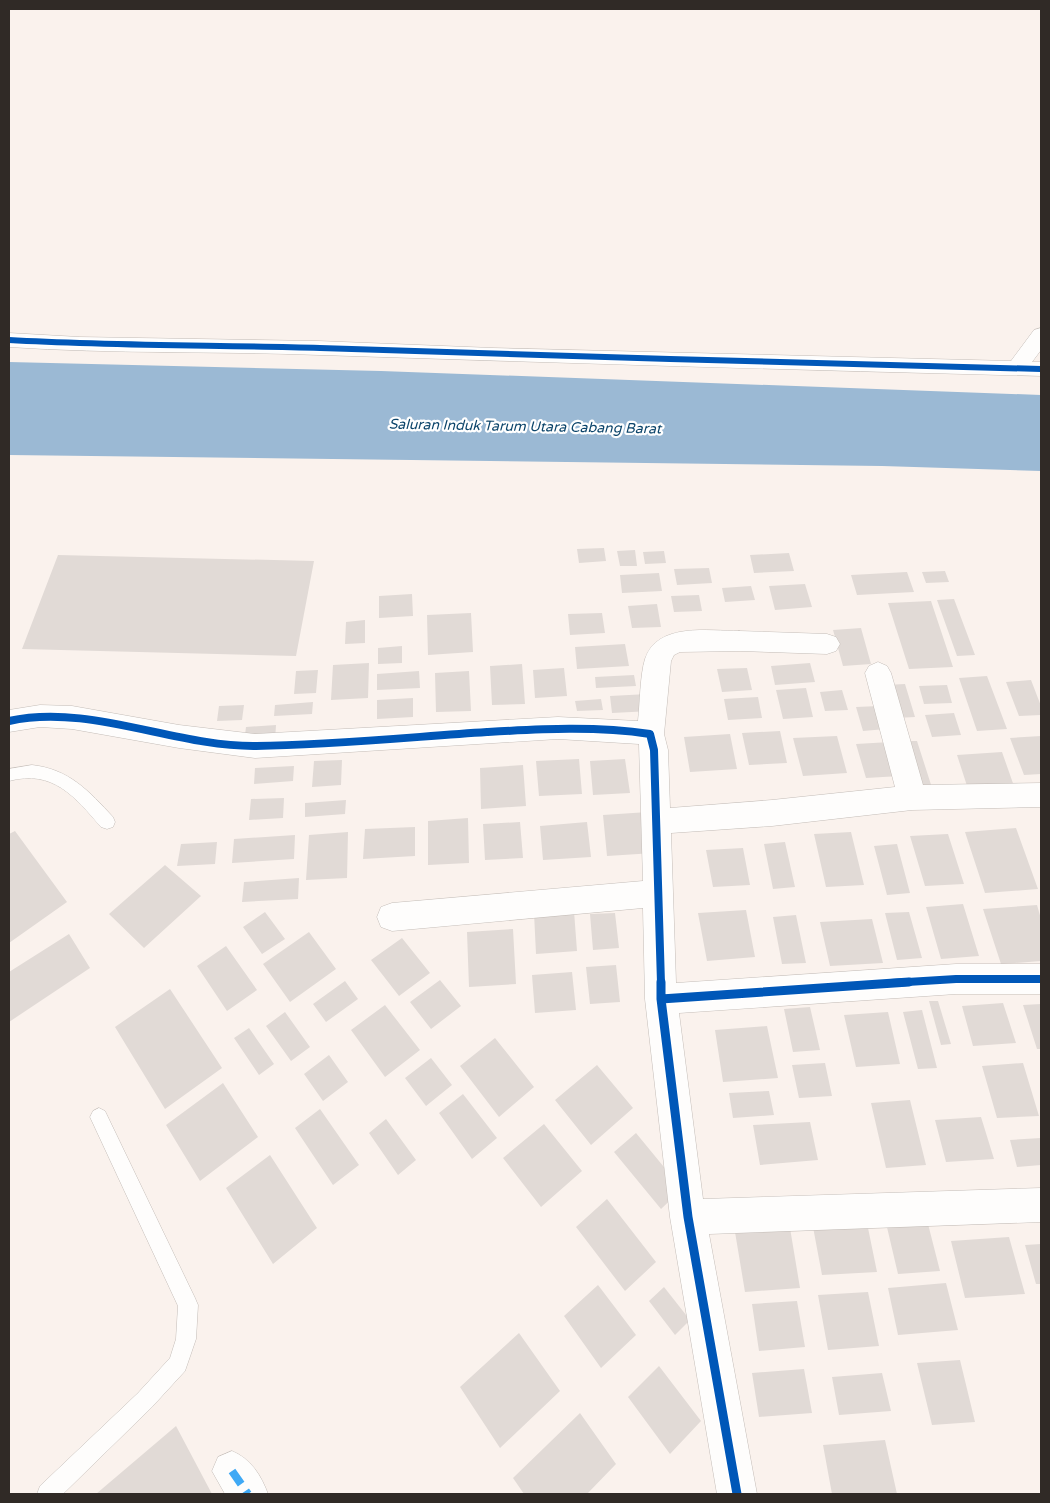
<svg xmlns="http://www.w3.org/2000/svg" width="1050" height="1503" font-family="'Varela Round',sans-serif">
<rect width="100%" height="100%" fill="#faf2ed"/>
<path fill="#9bb9d4" d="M 9,362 L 381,371 L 1041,395 L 1041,471 L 882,466 L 9,455 Z"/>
<path fill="#e1dad6" d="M 604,548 L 606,561 L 579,563 L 577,549 Z
M 635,550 L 637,566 L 620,566 L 617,551 Z
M 664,551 L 666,563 L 645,564 L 643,552 Z
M 789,553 L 794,571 L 754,573 L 750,555 Z
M 58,555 L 314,561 L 296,656 L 22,649 Z
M 709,568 L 712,583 L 677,585 L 674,569 Z
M 945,571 L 949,582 L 926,583 L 922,572 Z
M 907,572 L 914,592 L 857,595 L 851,575 Z
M 659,573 L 662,591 L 622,593 L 620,575 Z
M 805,584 L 812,607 L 775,610 L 769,586 Z
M 751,586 L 755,600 L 725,602 L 722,588 Z
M 412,594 L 413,616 L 379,618 L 379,596 Z
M 699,595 L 702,611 L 674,612 L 671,596 Z
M 954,599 L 975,655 L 957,656 L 937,600 Z
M 931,601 L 953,667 L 909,669 L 888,603 Z
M 657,604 L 661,627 L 632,628 L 628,606 Z
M 471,613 L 473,652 L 428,655 L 427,615 Z
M 602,613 L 605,633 L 570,635 L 568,614 Z
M 365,620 L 365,643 L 345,644 L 346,622 Z
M 861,628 L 871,664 L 843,666 L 833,630 Z
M 625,644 L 629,666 L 577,669 L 575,647 Z
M 402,646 L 402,663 L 378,664 L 378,648 Z
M 369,663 L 368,698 L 331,700 L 333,665 Z
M 810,663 L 815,682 L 775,685 L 771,666 Z
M 522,664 L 525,704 L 492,705 L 490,666 Z
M 564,668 L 567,696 L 535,698 L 533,670 Z
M 747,668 L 752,690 L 722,692 L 717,669 Z
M 318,670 L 316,693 L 294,694 L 296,671 Z
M 419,671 L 420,688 L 377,690 L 377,674 Z
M 469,671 L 471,711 L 436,712 L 435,673 Z
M 634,675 L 636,686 L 596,688 L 595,677 Z
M 987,676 L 1007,729 L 977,731 L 959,678 Z
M 1031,680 L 1041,706 L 1041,715 L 1019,716 L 1006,682 Z
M 905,684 L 915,717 L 896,718 L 886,685 Z
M 947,685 L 952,703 L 924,704 L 919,686 Z
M 806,688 L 813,717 L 783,719 L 776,690 Z
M 842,690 L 848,710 L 825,711 L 820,692 Z
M 648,694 L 651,711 L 612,713 L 610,696 Z
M 758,697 L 762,718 L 728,720 L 724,699 Z
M 413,698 L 413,717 L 377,719 L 377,700 Z
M 601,699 L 603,710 L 577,711 L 575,701 Z
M 313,702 L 312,714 L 274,716 L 275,705 Z
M 244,705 L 242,720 L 217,721 L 219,706 Z
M 879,706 L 886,729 L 863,731 L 856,707 Z
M 954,713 L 961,735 L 932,737 L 925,715 Z
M 276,725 L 275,741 L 244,743 L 246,727 Z
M 780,731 L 787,763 L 749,765 L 742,733 Z
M 730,734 L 737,769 L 690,772 L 684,737 Z
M 837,736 L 847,773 L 803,776 L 793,738 Z
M 1041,736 L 1041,774 L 1024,775 L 1010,738 Z
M 901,741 L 917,741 L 934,794 L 917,795 Z
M 890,742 L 900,776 L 866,778 L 856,744 Z
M 1002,752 L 1015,789 L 969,792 L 957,755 Z
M 579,759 L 582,794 L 539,796 L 536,761 Z
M 625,759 L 630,793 L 593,795 L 590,761 Z
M 342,760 L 341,785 L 312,787 L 314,761 Z
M 523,765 L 526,806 L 481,809 L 480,768 Z
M 294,766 L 293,781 L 254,784 L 255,768 Z
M 284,798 L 283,818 L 249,820 L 251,799 Z
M 346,800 L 345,814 L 305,817 L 305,803 Z
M 648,812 L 654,853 L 607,856 L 603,815 Z
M 468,818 L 469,863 L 428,865 L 428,821 Z
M 520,822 L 523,858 L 485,860 L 483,824 Z
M 587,822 L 591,857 L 543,860 L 540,826 Z
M 415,827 L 415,856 L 363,859 L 365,829 Z
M 1016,828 L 1038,889 L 985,893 L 965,832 Z
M 15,831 L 67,902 L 9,943 L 9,834 Z
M 348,832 L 347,878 L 306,880 L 309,835 Z
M 851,832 L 864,885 L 826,887 L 814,834 Z
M 948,834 L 964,884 L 925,886 L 910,836 Z
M 295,835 L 294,859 L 232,863 L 234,839 Z
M 217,842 L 215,864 L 177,866 L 181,844 Z
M 785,842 L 795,887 L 773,889 L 764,844 Z
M 897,844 L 910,893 L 887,895 L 874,846 Z
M 743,848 L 750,885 L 713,887 L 706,850 Z
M 165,865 L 201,896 L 144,948 L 109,914 Z
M 299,878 L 298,899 L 242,902 L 244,882 Z
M 963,904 L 979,956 L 941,959 L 926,907 Z
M 1037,905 L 1041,919 L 1041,961 L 1001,964 L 983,909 Z
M 746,910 L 755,957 L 707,961 L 698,913 Z
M 574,911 L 577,951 L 536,954 L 534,913 Z
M 265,912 L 285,939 L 262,954 L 243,927 Z
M 909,912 L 922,958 L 897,960 L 885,913 Z
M 615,913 L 619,948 L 593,950 L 590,914 Z
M 796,915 L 806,963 L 782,964 L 773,917 Z
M 872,919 L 883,963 L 830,966 L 820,922 Z
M 513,929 L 516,984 L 469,987 L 467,932 Z
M 309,932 L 336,969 L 290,1002 L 263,964 Z
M 69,934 L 90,968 L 9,1022 L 9,972 Z
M 402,938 L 430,973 L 399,996 L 371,960 Z
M 226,946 L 257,990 L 227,1011 L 197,966 Z
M 616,965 L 620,1002 L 590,1004 L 586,967 Z
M 572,972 L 576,1010 L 535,1013 L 532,975 Z
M 440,980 L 461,1006 L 431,1029 L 410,1002 Z
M 345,981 L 358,999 L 326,1022 L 313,1004 Z
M 170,989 L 222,1068 L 165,1109 L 115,1027 Z
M 929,1001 L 938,1001 L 951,1044 L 941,1045 Z
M 1003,1003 L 1016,1043 L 973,1046 L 962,1006 Z
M 1041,1004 L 1041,1049 L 1037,1049 L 1023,1005 Z
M 385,1005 L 420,1050 L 385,1077 L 351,1030 Z
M 810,1007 L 820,1050 L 793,1052 L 784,1009 Z
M 922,1010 L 937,1068 L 918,1069 L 903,1012 Z
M 285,1012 L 310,1047 L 291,1061 L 266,1026 Z
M 888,1012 L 900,1064 L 856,1067 L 844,1015 Z
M 767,1026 L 778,1078 L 723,1082 L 715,1030 Z
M 249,1028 L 274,1064 L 259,1075 L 234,1038 Z
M 495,1038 L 534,1087 L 499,1117 L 460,1066 Z
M 329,1055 L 348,1082 L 323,1101 L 304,1074 Z
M 431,1058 L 452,1085 L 426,1106 L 405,1078 Z
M 825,1063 L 832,1096 L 799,1098 L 792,1065 Z
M 1023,1063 L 1039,1116 L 997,1118 L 982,1066 Z
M 597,1065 L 633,1108 L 591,1145 L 555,1100 Z
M 223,1083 L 258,1137 L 200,1181 L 166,1125 Z
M 769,1091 L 774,1115 L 733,1118 L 729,1093 Z
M 463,1094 L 497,1138 L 472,1159 L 439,1113 Z
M 910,1100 L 926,1165 L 886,1168 L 871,1103 Z
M 320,1109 L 359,1165 L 333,1185 L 295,1128 Z
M 981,1117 L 994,1159 L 946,1162 L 935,1120 Z
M 386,1119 L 416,1160 L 398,1175 L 369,1133 Z
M 810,1122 L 818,1160 L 760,1165 L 753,1125 Z
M 544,1124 L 582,1171 L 541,1207 L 503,1158 Z
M 636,1133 L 682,1189 L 661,1209 L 614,1152 Z
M 1041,1138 L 1041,1165 L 1017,1167 L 1010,1140 Z
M 270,1155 L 317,1228 L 273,1264 L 226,1188 Z
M 607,1199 L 656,1262 L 625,1291 L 576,1227 Z
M 927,1220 L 940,1271 L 898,1274 L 886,1223 Z
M 867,1223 L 877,1272 L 822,1275 L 813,1227 Z
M 790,1228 L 800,1288 L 745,1292 L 735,1232 Z
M 1009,1237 L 1025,1294 L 965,1298 L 951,1241 Z
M 1041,1244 L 1041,1284 L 1036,1284 L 1025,1245 Z
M 946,1283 L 958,1330 L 898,1335 L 888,1288 Z
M 598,1285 L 636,1335 L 601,1368 L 564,1316 Z
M 664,1287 L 690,1320 L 675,1335 L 649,1301 Z
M 868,1292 L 879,1346 L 828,1350 L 818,1295 Z
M 797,1301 L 805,1347 L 759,1351 L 752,1304 Z
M 519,1333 L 560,1391 L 500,1448 L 460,1387 Z
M 960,1360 L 975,1422 L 932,1425 L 917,1363 Z
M 659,1366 L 701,1421 L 670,1454 L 628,1397 Z
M 804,1369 L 812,1413 L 759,1417 L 752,1373 Z
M 882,1373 L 891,1411 L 839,1415 L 832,1377 Z
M 580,1413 L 616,1464 L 587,1494 L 524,1494 L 513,1478 Z
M 176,1426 L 212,1494 L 96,1494 Z
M 885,1440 L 897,1494 L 832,1494 L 823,1445 Z"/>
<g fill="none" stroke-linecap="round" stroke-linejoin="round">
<defs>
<path id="lane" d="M 32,765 C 69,769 89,791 113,817 L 115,822 L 113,827 L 107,829 L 101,827 C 75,797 53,769 9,781 L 9,769 Z
M 99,1108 L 105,1111 L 195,1298 L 198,1305 L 196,1339 L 185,1371 L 152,1407 L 63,1494 L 37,1494 L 40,1486 L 138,1393 L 170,1358 L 176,1339 L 178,1306 L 90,1117 L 93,1111 Z"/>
<path id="street" d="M 1041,328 L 1041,350 L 1032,362 L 1041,362 L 1041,376 C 801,370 560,363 320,355 C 216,351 112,354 9,347 L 9,333 L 79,337 L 318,341 L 493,348 L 1011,361 L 1034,330 Z
M 739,631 L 827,634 L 836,637 L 840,644 L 836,651 L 827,654 L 739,651 L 680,652 L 674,655 L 671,661 L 664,734 L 668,750 L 670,808 L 772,800 L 895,787 L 865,673 L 869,666 L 878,662 L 887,666 L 891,673 L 923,785 L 1041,783 L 1041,807 L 912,810 L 772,826 L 671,833 L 676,983 L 956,964 L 1041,964 L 1041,994 L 956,994 L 679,1013 L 703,1199 L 1041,1188 L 1041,1222 L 709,1234 L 757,1494 L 717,1494 L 670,1217 L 645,999 L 643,908 L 392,931 L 381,927 L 377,917 L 381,907 L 392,903 L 643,881 L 639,744 L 558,739 L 255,758 L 179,748 L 72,729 L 40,727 L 9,732 L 9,710 L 40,705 L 72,706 L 179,725 L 255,734 L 558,717 L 638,721 C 640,703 640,675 645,659 C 657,622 709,631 739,631 Z
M 232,1451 C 251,1459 261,1475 268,1494 L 225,1494 L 212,1471 L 218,1457 Z"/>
</defs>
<use href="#lane" stroke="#c4bdb8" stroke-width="1"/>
<use href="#street" stroke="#c4bdb8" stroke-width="1"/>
<use href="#lane" fill="#fefdfc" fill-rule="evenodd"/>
<use href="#street" fill="#fefdfc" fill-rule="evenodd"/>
<path stroke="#3fa9f5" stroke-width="8" stroke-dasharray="16 8" stroke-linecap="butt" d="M 232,1471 L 248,1494"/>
<defs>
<path id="cycleway-far2" d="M 9,340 C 113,346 216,345 320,348 C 560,356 801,363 1041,369"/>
<path id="cycleway-far1" d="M 9,721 C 89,703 175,747 256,746 C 332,745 411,737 487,732 C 542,729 596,726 650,734 L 654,750 L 661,983
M 891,983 L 956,979 L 1041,979"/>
<path id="cycleway" d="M 661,982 L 661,999
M 737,1494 L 688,1217 L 661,999 L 909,982"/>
</defs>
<use href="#cycleway-far2" stroke="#fff" stroke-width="9"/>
<use href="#cycleway-far1" stroke="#fff" stroke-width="11"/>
<use href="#cycleway" stroke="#fff" stroke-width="12"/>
<use href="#cycleway-far2" stroke="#0057b8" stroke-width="6"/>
<use href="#cycleway-far1" stroke="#0057b8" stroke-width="8"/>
<use href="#cycleway" stroke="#0057b8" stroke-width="9"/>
</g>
<g text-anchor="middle" stroke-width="4.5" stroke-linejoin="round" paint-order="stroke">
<g font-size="14" font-style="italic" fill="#0b446a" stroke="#fff">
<text transform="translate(525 426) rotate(1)" y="5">Saluran Induk Tarum Utara Cabang Barat</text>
</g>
</g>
<rect width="1050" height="1503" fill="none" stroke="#302a26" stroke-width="20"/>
</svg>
